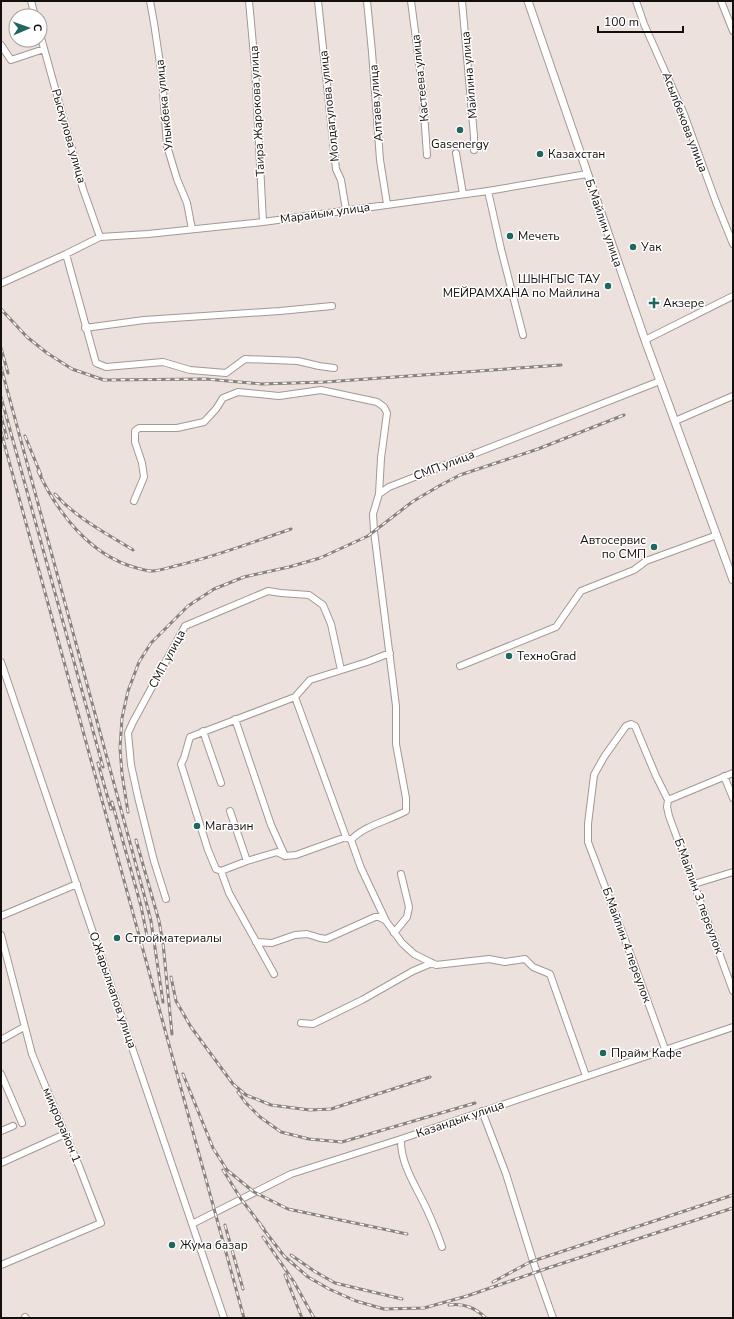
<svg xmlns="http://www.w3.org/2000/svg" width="734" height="1319" font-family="'Nunito Sans',sans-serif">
<rect width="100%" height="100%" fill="#ece1dc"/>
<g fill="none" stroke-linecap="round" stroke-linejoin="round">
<defs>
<path id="minor" d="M 31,1 L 35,16
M 150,1 L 154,23 L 162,77 L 167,146 L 177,179 L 187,203 L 192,229
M 249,1 L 255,67 L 263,222
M 318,1 L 336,169 L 341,180 L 346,210
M 367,1 L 372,52 L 380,160 L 387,204
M 411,1 L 422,85 L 427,155
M 462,1 L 474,136 L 474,150
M 636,1 L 644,24 L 684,114 L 716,202 L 733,244
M 721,1 L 733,31
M 40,34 L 83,189 L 100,237
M 1,45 L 11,60 L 44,49
M 456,153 L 463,194
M 488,191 L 501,249 L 523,335
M 66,254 L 96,363 L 106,367 L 163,362 L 190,370 L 226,373 L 245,359 L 298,361 L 319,366 L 334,368
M 2,283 L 66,254 L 100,237 L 148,234 L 263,222 L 488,191 L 587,174
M 85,328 L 144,320 L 280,311 L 332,306
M 645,340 L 733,296
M 675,421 L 733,396
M 134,501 L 144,477 L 142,463 L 135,442 L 135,431 L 139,428 L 177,428 L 204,422 L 216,409 L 223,398 L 238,392 L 279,396 L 321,390 L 377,402 L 384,407 L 387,413 L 381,458 L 379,494
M 1,662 L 224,1318
M 460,666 L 556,627 L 581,591 L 634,570 L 646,561 L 717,535
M 295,697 L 346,837 L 351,840 L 361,868 L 386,921 L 402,943 L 414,954 L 436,965 L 489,959 L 505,962 L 525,959 L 533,967 L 550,974 L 586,1076
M 235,719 L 271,825 L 285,856
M 203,731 L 221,783
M 724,776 L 733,798
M 668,800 L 667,807 L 669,816 L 733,991
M 668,800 L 733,773
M 230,811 L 247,861
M 346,837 L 296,855 L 285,856 L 277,852 L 247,861 L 221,871 L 216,869 L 208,850 L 181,764 L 184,758 L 190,737 L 295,697 L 310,680 L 367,662 L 390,653
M 351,840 C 365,825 388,821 406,811 L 406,798 L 396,744 L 396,706 L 393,682 L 374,531 L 373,514 L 379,494 L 389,487 L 660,381
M 221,871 L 229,893 L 274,974
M 694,884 L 733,872
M 166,899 L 154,861 L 138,797 L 131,765 L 128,733 L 133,722 L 185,626 L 268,591 L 281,593 L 309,595 L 323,605 L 331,624 L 341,670
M 1,916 L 77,884
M 394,933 L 407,917 L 409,907 L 401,874
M 1,935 L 32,1054 L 65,1134 L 79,1166 L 101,1223 L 1,1265
M 256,942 L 272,943 L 295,935 L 307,934 L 320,938 L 326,939 L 375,917 L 379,917 L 385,920
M 301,1023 L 313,1024 L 362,1000 L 413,971 L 432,963
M 1,1040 L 24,1027
M 665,1049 L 633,961 L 588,842 L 588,824 L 594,775 L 604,757 L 626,726 L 631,724 L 635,726 L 656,776 L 668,800
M 1,1074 L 22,1123
M 482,1111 L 506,1174 L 533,1261 L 553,1318
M 1,1131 L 13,1126
M 401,1139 C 400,1165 418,1189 428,1212 C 433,1223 438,1235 442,1247
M 1,1163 L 65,1134
M 192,1224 L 291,1174 L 401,1139 L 733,1027
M 25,1317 L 26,1318"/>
<path id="tertiary" d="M 528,1 L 645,340 L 733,580"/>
</defs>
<use href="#minor" stroke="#a39894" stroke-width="8"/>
<use href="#tertiary" stroke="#a39894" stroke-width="9"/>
<use href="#minor" stroke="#fff" stroke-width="6"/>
<use href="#tertiary" stroke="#fff" stroke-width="7"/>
<defs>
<path id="rail" d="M 1,309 L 27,337 L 47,353 L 72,369 L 104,380 L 206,379 L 261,384 L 325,382 L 561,365
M 1,348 L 8,373
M 1,367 L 145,898 L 151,921 L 163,1002
M 1,397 L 103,767
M 1,416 L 7,438
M 1,432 L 244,1318
M 25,436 L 41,475
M 38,471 C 57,512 90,556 137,568 C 141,569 147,571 152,571 C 159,571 168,568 175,566 C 215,557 253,542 291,529
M 55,494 C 76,518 106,533 133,550
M 98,763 L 111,809
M 112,802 L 141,906 L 148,941
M 128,812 L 122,774 L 120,748 L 122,718 L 128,691 L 139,662 L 151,643 L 188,606 L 214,589 L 244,577 L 289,567 L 320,558 L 368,536 L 412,502 L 439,486 L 460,475 L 538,449 L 624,415
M 136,840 L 159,921 L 163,943 L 172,1034
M 171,977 L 176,1001 L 191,1027 L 233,1084 L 246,1095 L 271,1105 L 310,1110 L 331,1109 L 430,1077
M 183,1074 L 213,1148 L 227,1170 L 254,1192 L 288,1209 L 407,1234
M 238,1092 L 245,1102 L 260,1117 L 281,1132 L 309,1139 L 342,1142 L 475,1103
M 223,1170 L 241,1199 L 264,1229
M 225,1225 L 243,1289
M 261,1226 L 284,1256 L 308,1277 L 329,1289 L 356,1301 L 384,1309 L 424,1308 L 467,1296 L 551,1267 L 733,1208
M 263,1237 L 294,1282 L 314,1318
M 291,1255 L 314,1271 L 335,1283 L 402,1299
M 285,1275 L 302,1318
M 493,1282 L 530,1262 L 733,1195
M 449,1305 C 465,1303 475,1308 486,1318"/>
</defs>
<use href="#rail" stroke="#89817e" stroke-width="3"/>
<use href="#rail" stroke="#fff" stroke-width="1.5" stroke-dasharray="4.5" stroke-linecap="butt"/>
</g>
<g fill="#1e685f" stroke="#fff" stroke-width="1.5">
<circle cx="460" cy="130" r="4"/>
<circle cx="540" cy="154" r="4"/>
<circle cx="510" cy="236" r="4"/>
<circle cx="633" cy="247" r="4"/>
<circle cx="608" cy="286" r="4"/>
<path d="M652 297h4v4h4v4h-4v4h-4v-4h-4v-4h4z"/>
<circle cx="654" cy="547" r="4"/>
<circle cx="509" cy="656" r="4"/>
<circle cx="197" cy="826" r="4"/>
<circle cx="117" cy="938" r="4"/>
<circle cx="603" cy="1053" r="4"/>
<circle cx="172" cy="1245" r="4"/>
</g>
<g text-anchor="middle" stroke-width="3" stroke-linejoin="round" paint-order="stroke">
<g font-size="12" fill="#130f0e" stroke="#fff">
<text transform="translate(469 75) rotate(-95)" y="4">Майлина улица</text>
<text transform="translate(420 78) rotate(-96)" y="4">Кастеева улица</text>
<text transform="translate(376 103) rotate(-94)" y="4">Алтаев улица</text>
<text transform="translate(164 105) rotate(-96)" y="4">Улыкбека улица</text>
<text transform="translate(329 106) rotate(-96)" y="4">Молдагулова улица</text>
<text transform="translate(257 111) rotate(-93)" y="4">Таира Жарокова улица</text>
<text transform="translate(685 122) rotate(69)" y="4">Асылбекова улица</text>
<text transform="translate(69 136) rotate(74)" y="4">Рыскулова улица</text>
<text transform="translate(325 213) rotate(-8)" y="4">Марайым улица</text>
<text transform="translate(604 223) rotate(71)" y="4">Б.Майлин улица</text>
<text transform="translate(444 465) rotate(-21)" y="4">СМП улица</text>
<text transform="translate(167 659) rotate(-62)" y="4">СМП улица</text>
<text transform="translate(699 896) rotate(70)" y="4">Б.Майлин 3 переулок</text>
<text transform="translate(627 945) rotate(70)" y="4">Б.Майлин 4 переулок</text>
<text transform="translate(113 990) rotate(71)" y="4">О.Жарылкапов улица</text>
<text transform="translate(460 1119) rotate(-19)" y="4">Казандык улица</text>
<text transform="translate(62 1125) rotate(67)" y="4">микрорайон 1</text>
</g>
<g font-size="12" fill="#130f0e" stroke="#fff" text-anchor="start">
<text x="460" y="148" text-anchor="middle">Gasenergy</text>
<text x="548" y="158">Казахстан</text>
<text x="518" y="240">Мечеть</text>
<text x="641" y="251">Уак</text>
<text x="600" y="283" text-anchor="end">ШЫНГЫС ТАУ<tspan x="600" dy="14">МЕЙРАМХАНА по Майлина</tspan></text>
<text x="663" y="307">Акзере</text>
<text x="646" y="544" text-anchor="end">Автосервис<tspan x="646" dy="14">по СМП</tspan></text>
<text x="517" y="660">ТехноGrad</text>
<text x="205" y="830">Магазин</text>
<text x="125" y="942">Стройматериалы</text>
<text x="611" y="1057">Прайм Кафе</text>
<text x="180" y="1249">Жума базар</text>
</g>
</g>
<rect width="734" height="1319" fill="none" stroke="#130f0e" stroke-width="4"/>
<g transform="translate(28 28) rotate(88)"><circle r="19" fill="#ffffff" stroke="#a19f9f"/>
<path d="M0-3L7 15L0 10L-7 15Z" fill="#1e685f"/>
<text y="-6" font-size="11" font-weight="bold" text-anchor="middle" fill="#130f0e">С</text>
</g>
<path d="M598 26v6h85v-6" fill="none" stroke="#130f0e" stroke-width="2"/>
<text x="604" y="26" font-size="12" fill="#130f0e" stroke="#ffffff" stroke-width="3" paint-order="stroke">100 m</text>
</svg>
